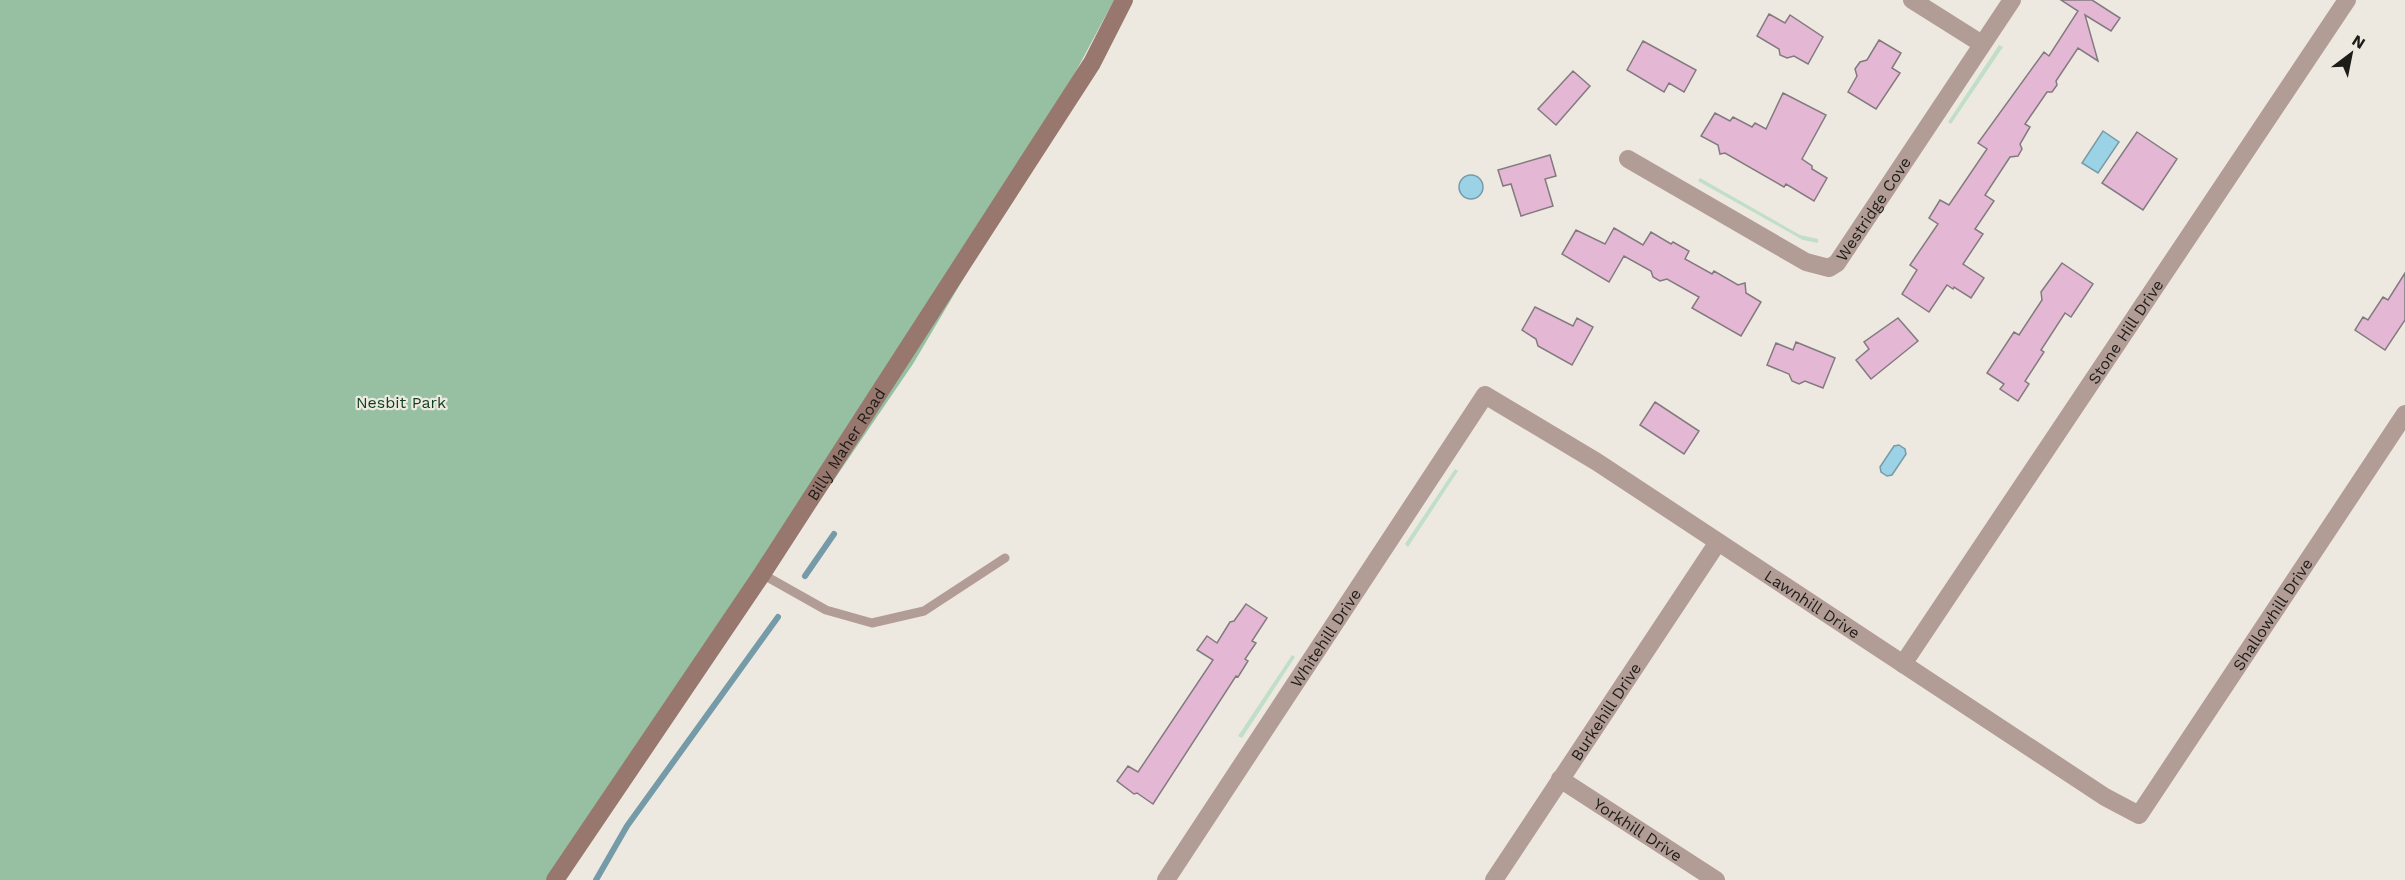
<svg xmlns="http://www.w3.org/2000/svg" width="2405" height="880" font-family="'Work Sans',sans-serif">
<rect width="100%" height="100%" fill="#ede9e0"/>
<path fill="#c0dec8" d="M 1999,45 L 2003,47 L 1951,124 L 1948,122 Z
M 1700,178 L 1800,235 L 1818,239 L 1818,243 L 1803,240 L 1698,181 Z
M 1455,469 L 1458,471 L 1408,547 L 1405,544 Z
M 1292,655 L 1295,657 L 1242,738 L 1238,736 Z"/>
<path fill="#96c0a1" d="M 0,0 L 1114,0 L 985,242 L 913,364 L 561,880 L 0,880 Z"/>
<path fill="#9cd2e5" stroke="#769ba8" stroke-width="1.5" d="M 2103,131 L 2119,142 L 2098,173 L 2082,163 Z
M1459 187a12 12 0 1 1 24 0a12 12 0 1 1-24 0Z
M 1899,445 L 1905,449 L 1906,454 L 1892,475 L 1887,476 L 1881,472 L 1880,467 L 1894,446 Z"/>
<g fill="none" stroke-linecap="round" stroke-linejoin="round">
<path stroke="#769ba8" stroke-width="6" d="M 805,576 L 834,534
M 596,880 L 627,826 L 778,617"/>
</g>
<path fill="#e4b8d4" stroke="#837a7f" stroke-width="1.5" d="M 2061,0 L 2092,0 L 2120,18 L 2111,31 L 2085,15 L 2098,61 L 2078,48 L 2056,81 L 2057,85 L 2052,92 L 2047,92 L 2025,124 L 2030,127 L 2020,144 L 2022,149 L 2018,156 L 2010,157 L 1985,195 L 1994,201 L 1975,229 L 1983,234 L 1963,264 L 1984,278 L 1971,298 L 1954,287 L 1953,289 L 1947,285 L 1929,312 L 1902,294 L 1917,270 L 1910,265 L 1938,224 L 1929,218 L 1940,200 L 1949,205 L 1987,149 L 1978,143 L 2044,52 L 2049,56 L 2078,11 Z
M 1769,14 L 1785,23 L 1790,15 L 1823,37 L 1808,64 L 1794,56 L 1787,58 L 1780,55 L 1779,49 L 1757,36 Z
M 1879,40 L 1901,53 L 1892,68 L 1900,73 L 1876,109 L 1848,92 L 1857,76 L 1855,69 L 1860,62 L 1867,60 Z
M 1643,41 L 1696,70 L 1684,92 L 1669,83 L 1664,92 L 1627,70 Z
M 1573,71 L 1590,86 L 1556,125 L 1538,109 Z
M 1783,93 L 1826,115 L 1802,159 L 1812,166 L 1812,169 L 1827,178 L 1814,201 L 1786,184 L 1784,187 L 1725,153 L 1720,154 L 1718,145 L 1701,136 L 1715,113 L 1730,121 L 1733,117 L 1752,127 L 1755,123 L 1766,129 Z
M 2137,132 L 2177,159 L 2143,210 L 2102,183 Z
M 1550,155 L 1556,176 L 1545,179 L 1553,206 L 1521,216 L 1511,184 L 1503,186 L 1498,170 Z
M 1614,228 L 1643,245 L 1651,232 L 1671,244 L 1673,242 L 1689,251 L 1685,259 L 1712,274 L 1714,271 L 1738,285 L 1745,283 L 1746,293 L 1761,302 L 1741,336 L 1692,308 L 1699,297 L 1667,279 L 1660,281 L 1653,277 L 1651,271 L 1624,256 L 1609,282 L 1562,254 L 1576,230 L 1605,244 Z
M 2062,263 L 2093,284 L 2071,317 L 2065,313 L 2041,350 L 2044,352 L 2025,381 L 2029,384 L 2018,401 L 2000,389 L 2004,384 L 1987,373 L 2014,332 L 2019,335 L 2042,300 L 2041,292 Z
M 2405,273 L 2405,320 L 2385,350 L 2355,330 L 2363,317 L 2368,320 L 2383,297 L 2388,300 Z
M 1535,307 L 1573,326 L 1577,318 L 1593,327 L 1572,365 L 1538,346 L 1536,339 L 1522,330 Z
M 1898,318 L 1918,341 L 1871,379 L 1856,360 L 1869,349 L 1864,342 Z
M 1796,342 L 1835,358 L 1823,388 L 1805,381 L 1799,384 L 1792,381 L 1789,374 L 1767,365 L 1776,343 L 1793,350 Z
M 1655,402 L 1699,431 L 1684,454 L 1640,425 Z
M 1246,604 L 1267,618 L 1252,641 L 1256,643 L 1245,659 L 1248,661 L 1238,677 L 1236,676 L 1153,804 L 1137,793 L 1134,794 L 1117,781 L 1128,766 L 1138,772 L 1213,660 L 1197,650 L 1207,636 L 1217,643 L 1230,622 L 1234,621 Z"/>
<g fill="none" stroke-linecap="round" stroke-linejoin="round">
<path stroke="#b29c96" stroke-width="9" d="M 762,574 L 826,610 L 872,623 L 924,611 L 1005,558"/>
<g stroke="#b29c96" stroke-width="18">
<path d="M 1912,0 L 1982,44"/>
<path id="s1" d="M 1628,159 L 1806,262 L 1829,268 L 1837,263 L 1843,254 L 2012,0"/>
<path id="s2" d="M 1903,664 L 2347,0"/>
<path id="s3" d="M 1560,779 L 1716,880"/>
<path id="s4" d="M 1166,880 L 1485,395 L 1597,462 L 2105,797 L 2139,815 L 2405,414"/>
<path id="s5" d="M 1494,880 L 1718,542"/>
</g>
<path stroke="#97776e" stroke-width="18" id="s6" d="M 555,880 L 762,574 L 1092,63 L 1124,0"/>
</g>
<g text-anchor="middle" stroke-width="4.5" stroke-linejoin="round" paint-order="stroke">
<g font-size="16" fill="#1d1c19" stroke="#ede9e0">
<text dy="6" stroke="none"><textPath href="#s1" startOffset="304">Westridge Cove</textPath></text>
<text dy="6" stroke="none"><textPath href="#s2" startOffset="400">Stone Hill Drive</textPath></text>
<text dy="6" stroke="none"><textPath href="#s6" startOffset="524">Billy Maher Road</textPath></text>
<text dy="6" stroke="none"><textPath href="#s4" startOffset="969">Lawnhill Drive</textPath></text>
<text dy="6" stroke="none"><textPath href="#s4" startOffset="1599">Shallowhill Drive</textPath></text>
<text dy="6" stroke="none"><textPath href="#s4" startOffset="290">Whitehill Drive</textPath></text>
<text dy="6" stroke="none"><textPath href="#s5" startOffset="202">Burkehill Drive</textPath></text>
<text dy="6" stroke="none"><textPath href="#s3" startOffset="93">Yorkhill Drive</textPath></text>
</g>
<g font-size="16" fill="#0d3f21" stroke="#ede9e0">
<text x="401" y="408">Nesbit Park</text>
</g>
</g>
<g transform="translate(2351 54) rotate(32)" stroke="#ede9e0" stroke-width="4.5" paint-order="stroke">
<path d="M0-4.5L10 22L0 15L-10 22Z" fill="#1d1c19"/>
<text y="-9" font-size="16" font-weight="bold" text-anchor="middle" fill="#1d1c19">N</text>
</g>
</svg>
